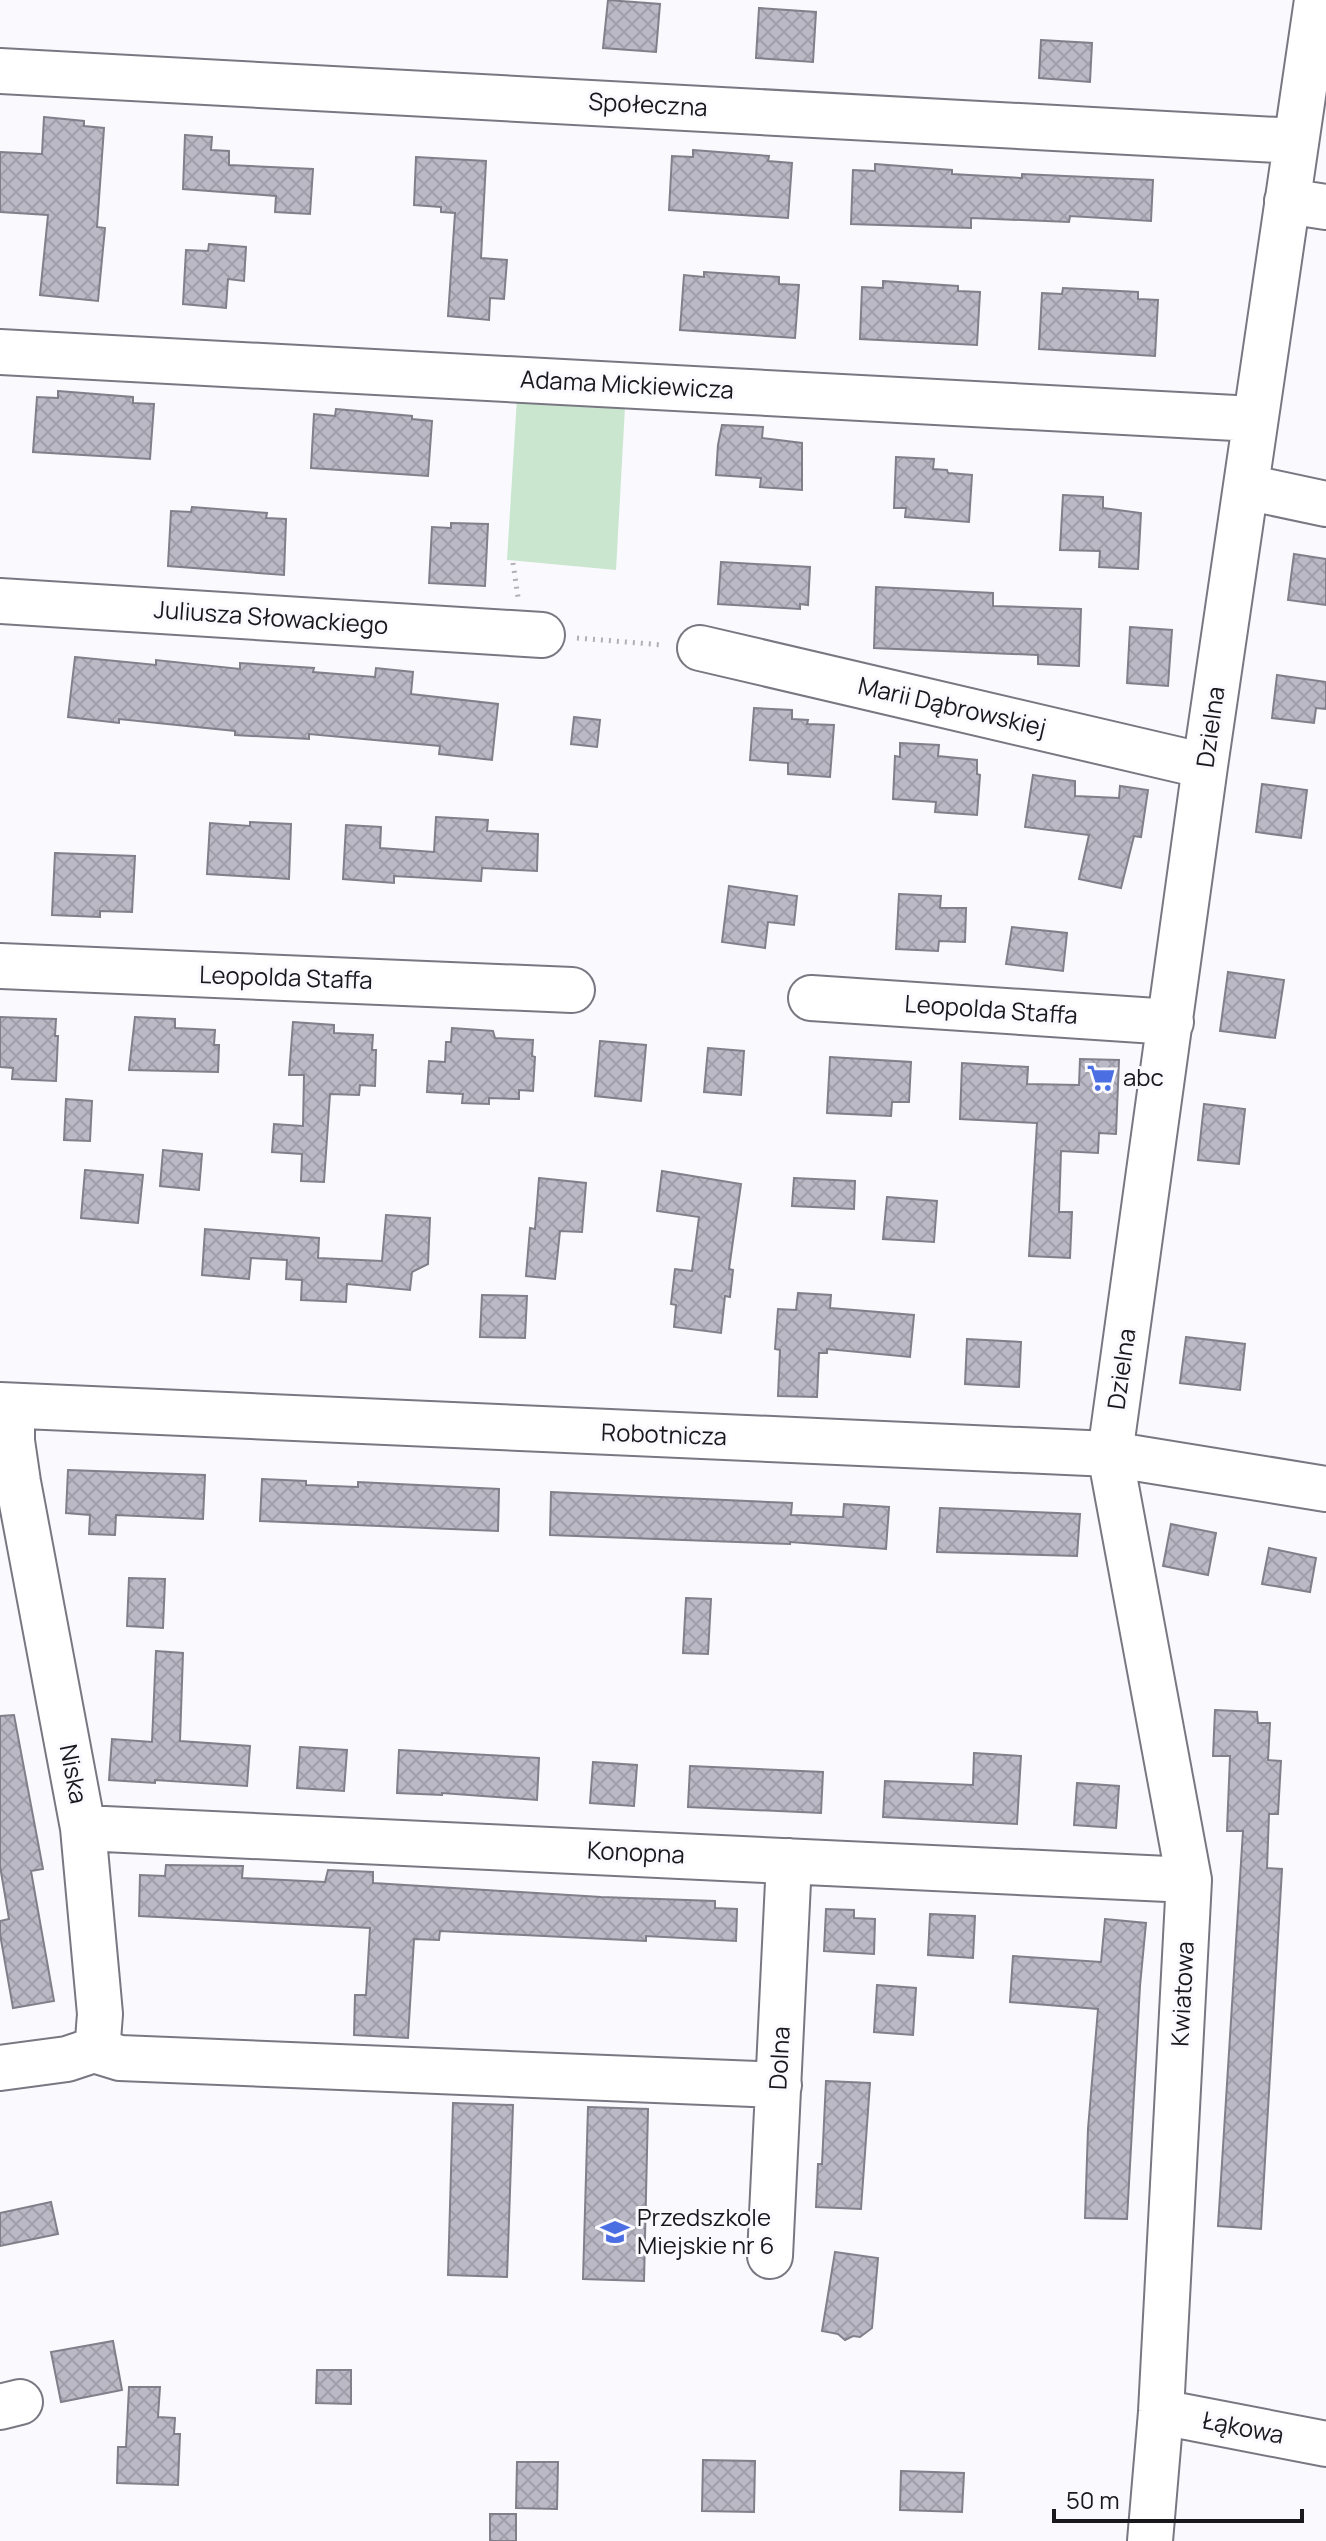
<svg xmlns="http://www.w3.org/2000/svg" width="1326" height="2541" font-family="Manrope,sans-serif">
<defs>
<pattern id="building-cross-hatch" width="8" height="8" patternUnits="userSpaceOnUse" patternTransform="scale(2)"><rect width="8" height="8" fill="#bbb9c5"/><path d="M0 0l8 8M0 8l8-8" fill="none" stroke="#a09ea9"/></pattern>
</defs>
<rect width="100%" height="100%" fill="#faf9fe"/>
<path fill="#cae6cf" d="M 517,398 L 625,407 L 616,570 L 507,560 Z"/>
<path fill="url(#building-cross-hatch)" stroke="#817f8a" stroke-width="2" d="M 608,0 L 660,4 L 656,52 L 603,48 Z
M 759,8 L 816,12 L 813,62 L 756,58 Z
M 1041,40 L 1092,43 L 1090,82 L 1039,78 Z
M 44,117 L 84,121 L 84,126 L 104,128 L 97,227 L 105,228 L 98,301 L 40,295 L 48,215 L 0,212 L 0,152 L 42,154 Z
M 185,135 L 212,137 L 211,150 L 229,151 L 229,165 L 313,169 L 310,214 L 275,212 L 276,196 L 183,189 Z
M 693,150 L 769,156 L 768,161 L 792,163 L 788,218 L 669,210 L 672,156 L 693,157 Z
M 416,157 L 486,161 L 481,258 L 507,260 L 504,299 L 490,298 L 489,320 L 448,316 L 455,213 L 441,212 L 441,207 L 414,205 Z
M 875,164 L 952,170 L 952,174 L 1022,178 L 1022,174 L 1153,180 L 1151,221 L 1070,216 L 1069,222 L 971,218 L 971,228 L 851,224 L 853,170 L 875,171 Z
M 209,244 L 246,247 L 244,281 L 228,279 L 226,308 L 183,304 L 186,250 L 208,251 Z
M 704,272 L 779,277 L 779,284 L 799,285 L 795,338 L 680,330 L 684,275 L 704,277 Z
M 883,281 L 958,286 L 958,291 L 980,292 L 977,345 L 860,339 L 862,287 L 883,288 Z
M 1063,288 L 1138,292 L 1138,299 L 1158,300 L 1155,356 L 1039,349 L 1042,293 L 1062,294 Z
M 58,391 L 133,397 L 133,403 L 154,404 L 150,459 L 33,452 L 37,397 L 58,398 Z
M 336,409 L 412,416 L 412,419 L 432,421 L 428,476 L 311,468 L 314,414 L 335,416 Z
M 722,425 L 763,427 L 762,438 L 802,443 L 802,490 L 760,487 L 761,478 L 716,475 L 718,445 Z
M 896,457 L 934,459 L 933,469 L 947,470 L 948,473 L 972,475 L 969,522 L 905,517 L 906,508 L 894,508 Z
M 1063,495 L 1103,497 L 1103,508 L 1141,513 L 1138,569 L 1099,567 L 1100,551 L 1060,550 Z
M 192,507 L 267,513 L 266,518 L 286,519 L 284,575 L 168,566 L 171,511 L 191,512 Z
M 451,523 L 488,524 L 485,586 L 429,583 L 432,527 L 451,528 Z
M 1294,554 L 1326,559 L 1326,605 L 1288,600 Z
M 721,562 L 810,567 L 808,605 L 800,604 L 800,609 L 718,604 Z
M 876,587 L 993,593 L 993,606 L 1081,609 L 1079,666 L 1038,664 L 1038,655 L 874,648 Z
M 1130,627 L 1172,630 L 1168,686 L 1127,683 Z
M 75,657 L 156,665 L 156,660 L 240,669 L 240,663 L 314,668 L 313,672 L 375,677 L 376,668 L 413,672 L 411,694 L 498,704 L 492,760 L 439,754 L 440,746 L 309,734 L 309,739 L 235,735 L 235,731 L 119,719 L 119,723 L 68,717 Z
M 1277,675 L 1326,682 L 1326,709 L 1316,708 L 1314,723 L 1272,718 Z
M 754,708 L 792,710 L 792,719 L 808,720 L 807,724 L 834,725 L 830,777 L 788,774 L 788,763 L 750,760 Z
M 574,717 L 600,720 L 597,747 L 571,744 Z
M 900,743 L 939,745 L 938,756 L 977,760 L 977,774 L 980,775 L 977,815 L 935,812 L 936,802 L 893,799 L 895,756 L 900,757 Z
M 1033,775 L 1075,781 L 1075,796 L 1119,798 L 1120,786 L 1148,790 L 1141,837 L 1134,836 L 1121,888 L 1079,879 L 1089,835 L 1025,827 Z
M 1262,784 L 1307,790 L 1301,838 L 1256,832 Z
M 436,817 L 488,820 L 487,831 L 538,834 L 537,871 L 482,868 L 481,881 L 394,876 L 394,883 L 343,879 L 346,825 L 381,827 L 380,848 L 434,852 Z
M 250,822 L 291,824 L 289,879 L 207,874 L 210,823 L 250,826 Z
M 55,853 L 135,856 L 132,912 L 100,911 L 100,917 L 52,915 Z
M 729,886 L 797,896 L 794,925 L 768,922 L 765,948 L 722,942 Z
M 899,894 L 941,896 L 940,908 L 966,908 L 965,942 L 939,941 L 938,951 L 896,949 Z
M 1012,927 L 1067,933 L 1063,971 L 1006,964 Z
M 1228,972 L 1284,980 L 1275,1038 L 1220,1031 Z
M 0,1017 L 56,1019 L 55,1036 L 58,1036 L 56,1081 L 12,1079 L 13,1068 L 0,1067 Z
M 135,1017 L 175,1019 L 175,1028 L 215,1030 L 214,1045 L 219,1045 L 218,1072 L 129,1070 Z
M 293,1022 L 334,1025 L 334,1033 L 373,1035 L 372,1050 L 376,1050 L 375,1086 L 360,1085 L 359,1095 L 330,1094 L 324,1182 L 301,1181 L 302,1154 L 272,1152 L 274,1124 L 303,1126 L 304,1075 L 289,1075 Z
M 452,1028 L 493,1031 L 495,1038 L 533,1040 L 532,1056 L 535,1057 L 533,1091 L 519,1090 L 519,1099 L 489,1098 L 489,1104 L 462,1103 L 463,1094 L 427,1092 L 429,1061 L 445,1062 L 446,1042 L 451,1042 Z
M 600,1041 L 646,1045 L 641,1101 L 595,1096 Z
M 708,1048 L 744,1051 L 741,1095 L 704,1092 Z
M 830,1057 L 911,1062 L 909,1102 L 892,1102 L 891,1116 L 827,1113 Z
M 1080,1059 L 1119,1060 L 1116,1134 L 1099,1133 L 1098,1153 L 1061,1151 L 1059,1212 L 1072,1212 L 1070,1258 L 1029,1256 L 1037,1123 L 960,1119 L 962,1063 L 1028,1067 L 1027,1084 L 1079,1085 Z
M 66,1099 L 92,1101 L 90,1141 L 64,1140 Z
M 1204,1104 L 1245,1109 L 1239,1164 L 1198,1160 Z
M 163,1150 L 202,1154 L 199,1190 L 160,1186 Z
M 85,1170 L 143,1175 L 138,1223 L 81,1218 Z
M 662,1171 L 741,1184 L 729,1269 L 733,1270 L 730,1297 L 725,1296 L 721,1333 L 674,1327 L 676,1305 L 671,1304 L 675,1269 L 692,1271 L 699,1217 L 657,1211 Z
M 539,1178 L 586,1183 L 582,1232 L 560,1231 L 555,1279 L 526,1276 L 530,1228 L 535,1229 Z
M 794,1178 L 855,1181 L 854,1209 L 792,1206 Z
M 887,1197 L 937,1201 L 934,1242 L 883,1239 Z
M 386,1215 L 430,1218 L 428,1264 L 412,1272 L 410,1290 L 347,1284 L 346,1302 L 301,1300 L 302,1280 L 286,1279 L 287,1260 L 251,1258 L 249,1279 L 202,1275 L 205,1229 L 319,1238 L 318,1258 L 382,1261 Z
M 798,1293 L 831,1295 L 830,1308 L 914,1315 L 910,1357 L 827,1349 L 827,1353 L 819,1353 L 817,1397 L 778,1396 L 780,1350 L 775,1349 L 778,1309 L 796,1310 Z
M 482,1295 L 527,1296 L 525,1338 L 480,1337 Z
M 1186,1337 L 1245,1344 L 1240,1390 L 1180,1383 Z
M 967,1339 L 1021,1342 L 1019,1387 L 965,1384 Z
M 68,1470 L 205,1475 L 203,1519 L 116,1515 L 115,1535 L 89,1534 L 90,1515 L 66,1513 Z
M 262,1479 L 306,1481 L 306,1485 L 358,1487 L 358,1482 L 499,1489 L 498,1531 L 260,1521 Z
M 551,1492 L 792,1503 L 791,1515 L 843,1517 L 844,1504 L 889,1507 L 886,1549 L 790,1542 L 790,1544 L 550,1535 Z
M 940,1508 L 1080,1514 L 1077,1556 L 937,1552 Z
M 1171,1524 L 1216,1533 L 1208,1575 L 1163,1566 Z
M 1269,1548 L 1316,1558 L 1310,1592 L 1262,1584 Z
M 129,1578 L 165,1579 L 163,1628 L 127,1626 Z
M 686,1598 L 711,1599 L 708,1654 L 683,1653 Z
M 156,1651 L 183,1653 L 180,1741 L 250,1746 L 247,1786 L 155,1780 L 155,1783 L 109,1780 L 112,1739 L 152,1742 Z
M 1215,1710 L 1257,1712 L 1258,1723 L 1270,1723 L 1268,1760 L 1281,1761 L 1278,1814 L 1269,1814 L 1267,1868 L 1282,1869 L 1261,2229 L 1218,2226 L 1243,1831 L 1227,1831 L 1230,1756 L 1213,1756 Z
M 14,1715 L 43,1869 L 31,1871 L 54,2001 L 13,2008 L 0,1934 L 0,1921 L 9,1919 L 0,1866 L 0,1716 Z
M 300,1747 L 347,1750 L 344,1791 L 297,1788 Z
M 399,1750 L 539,1758 L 537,1800 L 442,1793 L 442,1795 L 397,1793 Z
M 974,1753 L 1021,1756 L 1017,1824 L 883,1817 L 885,1781 L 973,1785 Z
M 593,1762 L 637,1765 L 634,1806 L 590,1803 Z
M 690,1766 L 823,1772 L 821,1813 L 688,1807 Z
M 1077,1783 L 1119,1786 L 1116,1828 L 1074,1825 Z
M 166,1865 L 243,1866 L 242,1878 L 325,1882 L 328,1870 L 373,1872 L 373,1883 L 601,1897 L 715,1901 L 715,1908 L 737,1909 L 736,1941 L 646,1936 L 646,1941 L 440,1931 L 439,1940 L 414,1939 L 408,2038 L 354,2035 L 355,1995 L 366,1995 L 370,1928 L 139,1916 L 140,1875 L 165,1876 Z
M 826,1909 L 854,1910 L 854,1918 L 875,1919 L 874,1954 L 824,1951 Z
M 930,1914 L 975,1916 L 973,1958 L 928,1955 Z
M 1105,1919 L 1146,1923 L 1140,1986 L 1127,2219 L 1085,2218 L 1088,2129 L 1098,2009 L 1010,2002 L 1013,1956 L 1101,1962 Z
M 877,1985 L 916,1988 L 913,2035 L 874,2032 Z
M 826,2081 L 870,2083 L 861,2209 L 816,2207 L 818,2164 L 822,2164 Z
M 453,2103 L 513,2105 L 507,2277 L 448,2275 Z
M 588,2107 L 648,2109 L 644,2281 L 583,2279 Z
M 51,2202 L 58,2234 L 0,2246 L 0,2213 Z
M 835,2252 L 878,2258 L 872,2328 L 860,2337 L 853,2336 L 845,2340 L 838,2334 L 822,2331 Z
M 113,2341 L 122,2390 L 61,2402 L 51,2352 Z
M 317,2370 L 351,2370 L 351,2404 L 316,2403 Z
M 129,2387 L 160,2387 L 158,2417 L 175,2418 L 174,2434 L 180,2434 L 178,2485 L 117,2483 L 118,2447 L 126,2447 Z
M 703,2460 L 755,2461 L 754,2512 L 702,2511 Z
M 517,2462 L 558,2462 L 557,2509 L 516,2508 Z
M 901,2471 L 964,2473 L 962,2512 L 900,2510 Z
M 490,2514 L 516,2514 L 516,2541 L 490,2541 Z"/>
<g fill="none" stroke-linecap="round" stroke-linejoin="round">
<defs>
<path id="minor" d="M 0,71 L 1296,141
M 1287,201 L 1326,207
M 0,352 L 1254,419
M 1246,487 L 1326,504
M 0,601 L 542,635
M 700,648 L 1205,766
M 0,966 L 572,990
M 811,998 L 1171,1022
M 0,1405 L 1110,1454 L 1326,1489
M 83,1828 L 1189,1880
M 94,2050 L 120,2058 L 779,2085
M 0,2068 L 67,2059 L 94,2050 L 98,2040 L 100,2014 L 83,1828 L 18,1482 L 12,1441 L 12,1406
M 770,2256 L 789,1861
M 0,2407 L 20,2402
M 1161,2412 L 1326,2444
M 1150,2541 L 1161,2412 L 1189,1880 L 1110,1454 L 1205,766 L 1317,0"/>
</defs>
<use href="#minor" stroke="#797782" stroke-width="48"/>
<path stroke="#b0afb4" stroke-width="5" stroke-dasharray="2 6" stroke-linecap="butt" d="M 513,563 L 518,597
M 577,638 L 663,645"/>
<use href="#minor" stroke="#fff" stroke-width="44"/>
</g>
<defs>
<symbol id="supermarket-bare" viewBox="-9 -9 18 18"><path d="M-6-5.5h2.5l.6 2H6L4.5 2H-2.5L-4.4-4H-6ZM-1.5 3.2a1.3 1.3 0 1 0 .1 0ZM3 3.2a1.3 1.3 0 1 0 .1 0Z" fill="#4b6fe3" stroke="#faf9fe" stroke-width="2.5" paint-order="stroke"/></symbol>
<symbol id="school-bare" viewBox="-9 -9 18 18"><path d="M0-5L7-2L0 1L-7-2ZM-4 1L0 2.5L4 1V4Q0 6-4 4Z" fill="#4b6fe3" stroke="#faf9fe" stroke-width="2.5" paint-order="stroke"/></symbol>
</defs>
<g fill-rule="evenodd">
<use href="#supermarket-bare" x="1081" y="1058" width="40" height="40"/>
<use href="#school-bare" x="595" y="2212" width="40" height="40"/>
</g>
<g text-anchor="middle" stroke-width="6" stroke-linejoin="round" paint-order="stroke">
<g font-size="24" fill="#19181d" stroke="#faf9fe">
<text transform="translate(648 105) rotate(3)" y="8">Społeczna</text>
<text transform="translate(627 385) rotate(3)" y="8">Adama Mickiewicza</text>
<text transform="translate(271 618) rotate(4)" y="8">Juliusza Słowackiego</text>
<text transform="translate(952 707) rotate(13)" y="8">Marii Dąbrowskiej</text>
<text transform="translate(1211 727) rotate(-82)" y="8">Dzielna</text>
<text transform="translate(286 978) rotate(2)" y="8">Leopolda Staffa</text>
<text transform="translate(991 1010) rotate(4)" y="8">Leopolda Staffa</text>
<text transform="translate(1122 1369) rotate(-82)" y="8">Dzielna</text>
<text transform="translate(664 1435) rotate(2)" y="8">Robotnicza</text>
<text transform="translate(73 1774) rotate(79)" y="8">Niska</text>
<text transform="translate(636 1853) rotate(3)" y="8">Konopna</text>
<text transform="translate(1183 1994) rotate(-87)" y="8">Kwiatowa</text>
<text transform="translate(780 2058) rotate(-87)" y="8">Dolna</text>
<text transform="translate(1243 2428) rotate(11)" y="8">Łąkowa</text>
</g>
<g font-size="24" fill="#19181d" stroke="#faf9fe" text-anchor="start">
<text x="1123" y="1086">abc</text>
<text x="637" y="2226">Przedszkole<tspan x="637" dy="28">Miejskie nr 6</tspan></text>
</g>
</g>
<path d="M1054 2509v12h248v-12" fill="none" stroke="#19181d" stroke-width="4"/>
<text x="1066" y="2509" font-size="24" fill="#19181d" stroke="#faf9fe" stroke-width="6" paint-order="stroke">50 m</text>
</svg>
